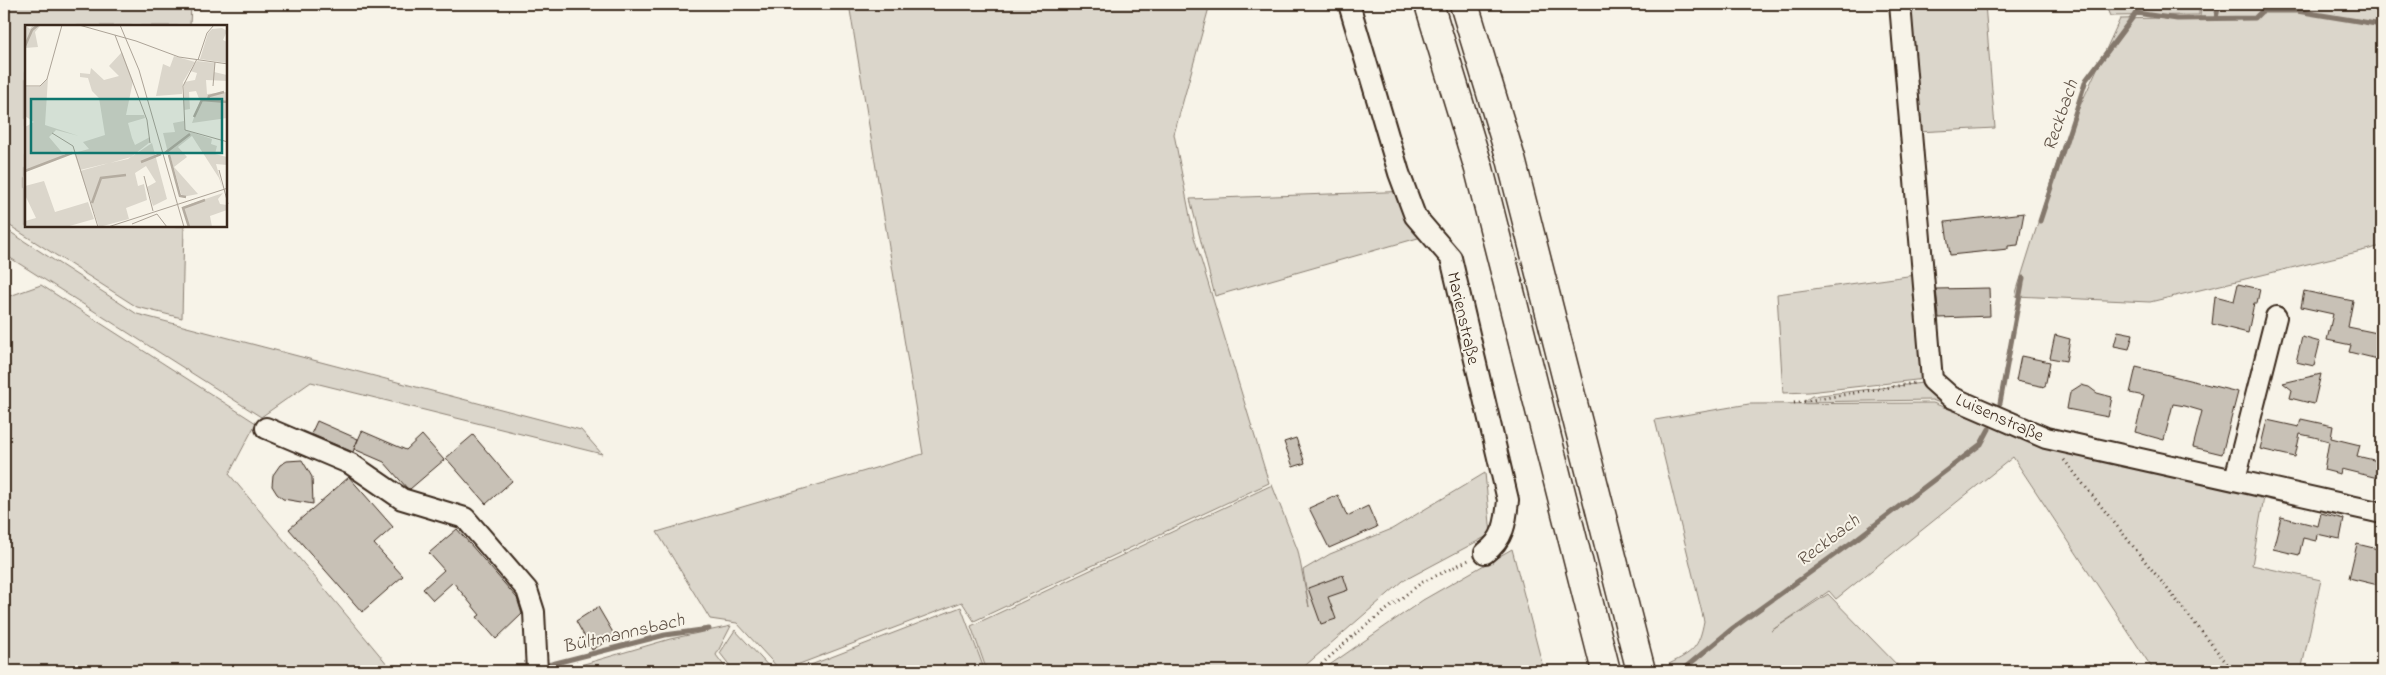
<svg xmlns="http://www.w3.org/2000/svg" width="2386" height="675" font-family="'Indie Flower',sans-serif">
<rect width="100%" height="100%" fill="#f7f3e8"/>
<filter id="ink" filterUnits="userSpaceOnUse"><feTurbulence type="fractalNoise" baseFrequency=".02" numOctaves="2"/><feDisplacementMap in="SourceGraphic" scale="10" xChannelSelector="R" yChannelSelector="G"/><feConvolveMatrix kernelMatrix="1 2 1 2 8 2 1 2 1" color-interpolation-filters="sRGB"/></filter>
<g filter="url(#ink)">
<path fill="#dbd6cb" stroke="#8b8074" d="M 4,4 L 191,4 L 190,26 L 26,26 L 26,226 L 184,226 L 182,318 L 137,307 L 4,222 Z
M 849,4 L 1210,4 L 1174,134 L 1194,237 L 1269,483 L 974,621 L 962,602 L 781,671 L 737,623 L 710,619 L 657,532 L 923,454 Z
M 1906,4 L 1985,4 L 1995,128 L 1917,132 Z
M 2105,4 L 2199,4 L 2199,15 L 2110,16 Z
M 2201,4 L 2382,4 L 2382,246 L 2150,302 L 2015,296 L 2063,143 L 2120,19 L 2200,17 Z
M 1412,191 L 1425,236 L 1215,296 L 1190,199 Z
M 4,228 L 137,314 L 581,430 L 602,454 L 311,382 L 261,417 L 4,254 Z
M 1915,275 L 1925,379 L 1809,392 L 1783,393 L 1777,294 Z
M 41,285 L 256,423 L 229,474 L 393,671 L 4,671 L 4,298 Z
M 1931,382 L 2001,426 L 1932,400 L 1803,402 L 1812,396 Z
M 1933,403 L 2040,444 L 2264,497 L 2252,565 L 2321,580 L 2301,671 L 2154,671 L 2013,457 L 1836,599 L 1829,591 L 1771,631 L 1828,594 L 1903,671 L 1670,671 L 1669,664 C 1693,652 1699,648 1704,621 L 1655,420 L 1749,404 Z
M 1485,473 L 1491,534 L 1403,581 L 1299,671 L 987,671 L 971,626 L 1272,485 L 1298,551 L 1309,607 L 1303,570 L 1330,554 L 1392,529 Z
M 1512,549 L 1544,671 L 1321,671 L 1423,600 Z
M 961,607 L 983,666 L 971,671 L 795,671 Z
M 731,626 L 716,655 L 728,671 L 560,671 L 670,639 Z
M 735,630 L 773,671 L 734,671 L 720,653 Z"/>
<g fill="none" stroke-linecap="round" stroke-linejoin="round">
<path stroke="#84786c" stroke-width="5" d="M 2216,18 L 2219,4
M 2040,221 L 2086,80 L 2136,13 L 2177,19 L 2255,18 L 2262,11 L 2297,11 L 2382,25
M 2000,403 L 2023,278
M 544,666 L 665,635 L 709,629
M 1681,671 L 1733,628 L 1855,540 L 1981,444 L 1989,429"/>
</g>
<path fill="#c8c1b6" stroke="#3b2a1e" d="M 2024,213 L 2018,245 L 2008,246 L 2008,249 L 1950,255 L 1945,222 Z
M 2238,284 L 2260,289 L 2257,303 L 2254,303 L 2248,333 L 2212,324 L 2215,296 L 2234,301 Z
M 1989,288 L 1990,316 L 1939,318 L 1936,289 Z
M 2304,291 L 2353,301 L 2348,327 L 2382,334 L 2382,360 L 2349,352 L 2351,345 L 2327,340 L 2333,314 L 2301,307 Z
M 2118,331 L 2133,334 L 2129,349 L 2114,346 Z
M 2055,335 L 2070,339 L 2066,361 L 2050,358 Z
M 2302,337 L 2320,342 L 2314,366 L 2296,362 Z
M 2021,356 L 2050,362 L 2045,387 L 2016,381 Z
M 2136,367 L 2238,392 L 2222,454 L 2193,447 L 2202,411 L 2185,406 L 2173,404 L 2164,440 L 2135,432 L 2144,396 L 2130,393 Z
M 2321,374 L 2314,404 L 2290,398 L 2292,390 L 2283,383 Z
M 2081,385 L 2089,387 L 2097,393 L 2112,397 L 2108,417 L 2067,409 L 2070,392 Z
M 2301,419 L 2333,426 L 2331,438 L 2360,445 L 2357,456 L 2382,462 L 2382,479 L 2341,469 L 2340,474 L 2324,470 L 2329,441 L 2314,437 L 2300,434 L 2295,457 L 2260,449 L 2267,420 L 2299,427 Z
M 317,421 L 358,439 L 353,452 L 311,434 Z
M 362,431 L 406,450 L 422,435 L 444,460 L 410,489 L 407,488 L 384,462 L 354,449 Z
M 473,435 L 512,481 L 486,504 L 446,458 Z
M 1296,438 L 1305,463 L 1293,467 L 1284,442 Z
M 302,460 L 312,477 L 313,504 L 283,499 L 277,494 L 272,486 L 273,475 L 280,465 L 287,461 Z
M 349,477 L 393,527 L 374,544 L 403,576 L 362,612 L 289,529 Z
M 1338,495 L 1347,516 L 1368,506 L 1377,527 L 1329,548 L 1309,508 Z
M 2321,513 L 2344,519 L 2340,539 L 2317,534 L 2316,541 L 2303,538 L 2299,555 L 2273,549 L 2281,517 L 2318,526 Z
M 457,529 L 517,598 L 522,614 L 496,639 L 477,617 L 480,615 L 453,582 L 433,600 L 423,589 L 444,570 L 429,553 Z
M 2357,544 L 2382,550 L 2382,586 L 2349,578 Z
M 1343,575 L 1348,590 L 1328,597 L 1336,619 L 1321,624 L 1308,588 Z
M 598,607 L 615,636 L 592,650 L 576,621 Z"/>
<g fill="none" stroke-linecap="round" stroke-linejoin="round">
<defs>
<path id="minor" d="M 1349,4 L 1399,173 L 1415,216 L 1451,258 L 1508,500 C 1506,522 1504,539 1485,553
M 1900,4 L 1932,380 L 1951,397 L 2046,438 L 2382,513
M 266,428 L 351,464 L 402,499 L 465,518 L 527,590 L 534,612 L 537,671
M 2235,479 L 2276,317"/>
<path id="highway" d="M 1429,4 L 1479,169 L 1606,671
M 1464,4 L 1511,159 L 1641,671"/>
</defs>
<use href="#minor" stroke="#3b2a1e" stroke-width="24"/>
<use href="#highway" stroke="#3b2a1e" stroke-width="31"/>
<path stroke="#3b2a1e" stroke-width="3" stroke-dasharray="1 4" stroke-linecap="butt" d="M 1794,403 L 1915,383
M 2064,460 L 2233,671
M 1314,671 L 1354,635 L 1421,583 L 1471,559"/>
<use href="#minor" stroke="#f7f3e8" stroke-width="20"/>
<use href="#highway" stroke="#f7f3e8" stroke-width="28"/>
</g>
</g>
<g text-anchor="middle" stroke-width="4" stroke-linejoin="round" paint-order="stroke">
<g font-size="18" fill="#3b2a1e" stroke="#f7f3e8">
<text transform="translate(1464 318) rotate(77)" y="6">Marienstraße</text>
<text transform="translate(2000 417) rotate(24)" y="6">Luisenstraße</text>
</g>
<g font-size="19" font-style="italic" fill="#5f5145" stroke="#f7f3e8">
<text transform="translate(2059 115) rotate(-71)" y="7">Reckbach</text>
<text transform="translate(1827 539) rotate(-37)" y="7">Reckbach</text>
<text transform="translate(623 632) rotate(-13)" y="7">Bültmannsbach</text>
</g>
</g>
<g transform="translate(25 25)">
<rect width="202" height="202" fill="#f7f3e8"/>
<path d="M 0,0 L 5,4 L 8,0 L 23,0 L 15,1 L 10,7 L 13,22 L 0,23 ZM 197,3 L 202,6 L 198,15 L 202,17 L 202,38 L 175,34 L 183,8 L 187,4 ZM 97,27 L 108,56 L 101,90 L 119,90 L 120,93 L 103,98 L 107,113 L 110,120 L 125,112 L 125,117 L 106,132 L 85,138 L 103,134 L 127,118 L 142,174 L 128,181 L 122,162 L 131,157 L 121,141 L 110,148 L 113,161 L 119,159 L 122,175 L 101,183 L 104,194 L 74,202 L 55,146 L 84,138 L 55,145 L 49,128 L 64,124 L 58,117 L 80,110 L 74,73 L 67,66 L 63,53 L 55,52 L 55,48 L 65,49 L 66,43 L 79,55 L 94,51 L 84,41 ZM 149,31 L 170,37 L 158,57 L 157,69 L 131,71 L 138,39 L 145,42 ZM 172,36 L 190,38 L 189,47 L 202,50 L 202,56 L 181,55 L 182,69 L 202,67 L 202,93 L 167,98 L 175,76 L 171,66 L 164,67 L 165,84 L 159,85 L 159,57 L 170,55 L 172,48 L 165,46 ZM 23,53 L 20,100 L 54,111 L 31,105 L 24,112 L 40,131 L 0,146 L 0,102 L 9,97 L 0,91 L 0,62 L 14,62 ZM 159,96 L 160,105 L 187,114 L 186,119 L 192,121 L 190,129 L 202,132 L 202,140 L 191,139 L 198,164 L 194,153 L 167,111 L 153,122 L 162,132 L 149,142 L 173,169 L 157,172 L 145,130 L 140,129 L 142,124 L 138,108 L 150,107 L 148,98 ZM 19,156 L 30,187 L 63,177 L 69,194 L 41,202 L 0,202 L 0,196 L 11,193 L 0,170 L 0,161 ZM 198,168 L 193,174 L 195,179 L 202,180 L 202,185 L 185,191 L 187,202 L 165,202 L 157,182 Z" fill="#dbd6cb"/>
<path fill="none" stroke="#b4aca0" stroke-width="2.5" d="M 0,21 L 7,5 L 13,0M 183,75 L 184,71 L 199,67M 169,92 L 177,75 L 203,77M 140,128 L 165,109M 144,130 L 155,171 L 161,172M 116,137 L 136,129M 0,146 L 47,128M 67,178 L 76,153 L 101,150M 164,202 L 158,183 L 180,175"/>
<path fill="none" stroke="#aca397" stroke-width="1" d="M 54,0 L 111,16 L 154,32 L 203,39M 95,0 L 114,45 L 159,202M 90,10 L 122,95 L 125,118M 172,34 L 158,61 L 160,105 L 203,117M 173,35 L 182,8 L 189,0M 0,61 L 15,61 L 22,54 L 37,0M 188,61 L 190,37M 27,108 L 48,121 L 73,202M 194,145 L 203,179M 119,151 L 128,186M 107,199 L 132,189 L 142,202M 83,202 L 203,163"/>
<path fill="#0f766e" fill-opacity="0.15" stroke="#0f766e" stroke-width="2.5" d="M 6,74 L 197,74 L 197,128 L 6,128 Z"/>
<rect width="202" height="202" fill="none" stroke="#3b2a1e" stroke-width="2.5"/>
</g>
<rect width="2386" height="675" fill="none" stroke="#f7f3e8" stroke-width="20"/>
<rect x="10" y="10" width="2366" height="655" fill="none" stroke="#3b2a1e" stroke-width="2" filter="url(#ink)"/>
</svg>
